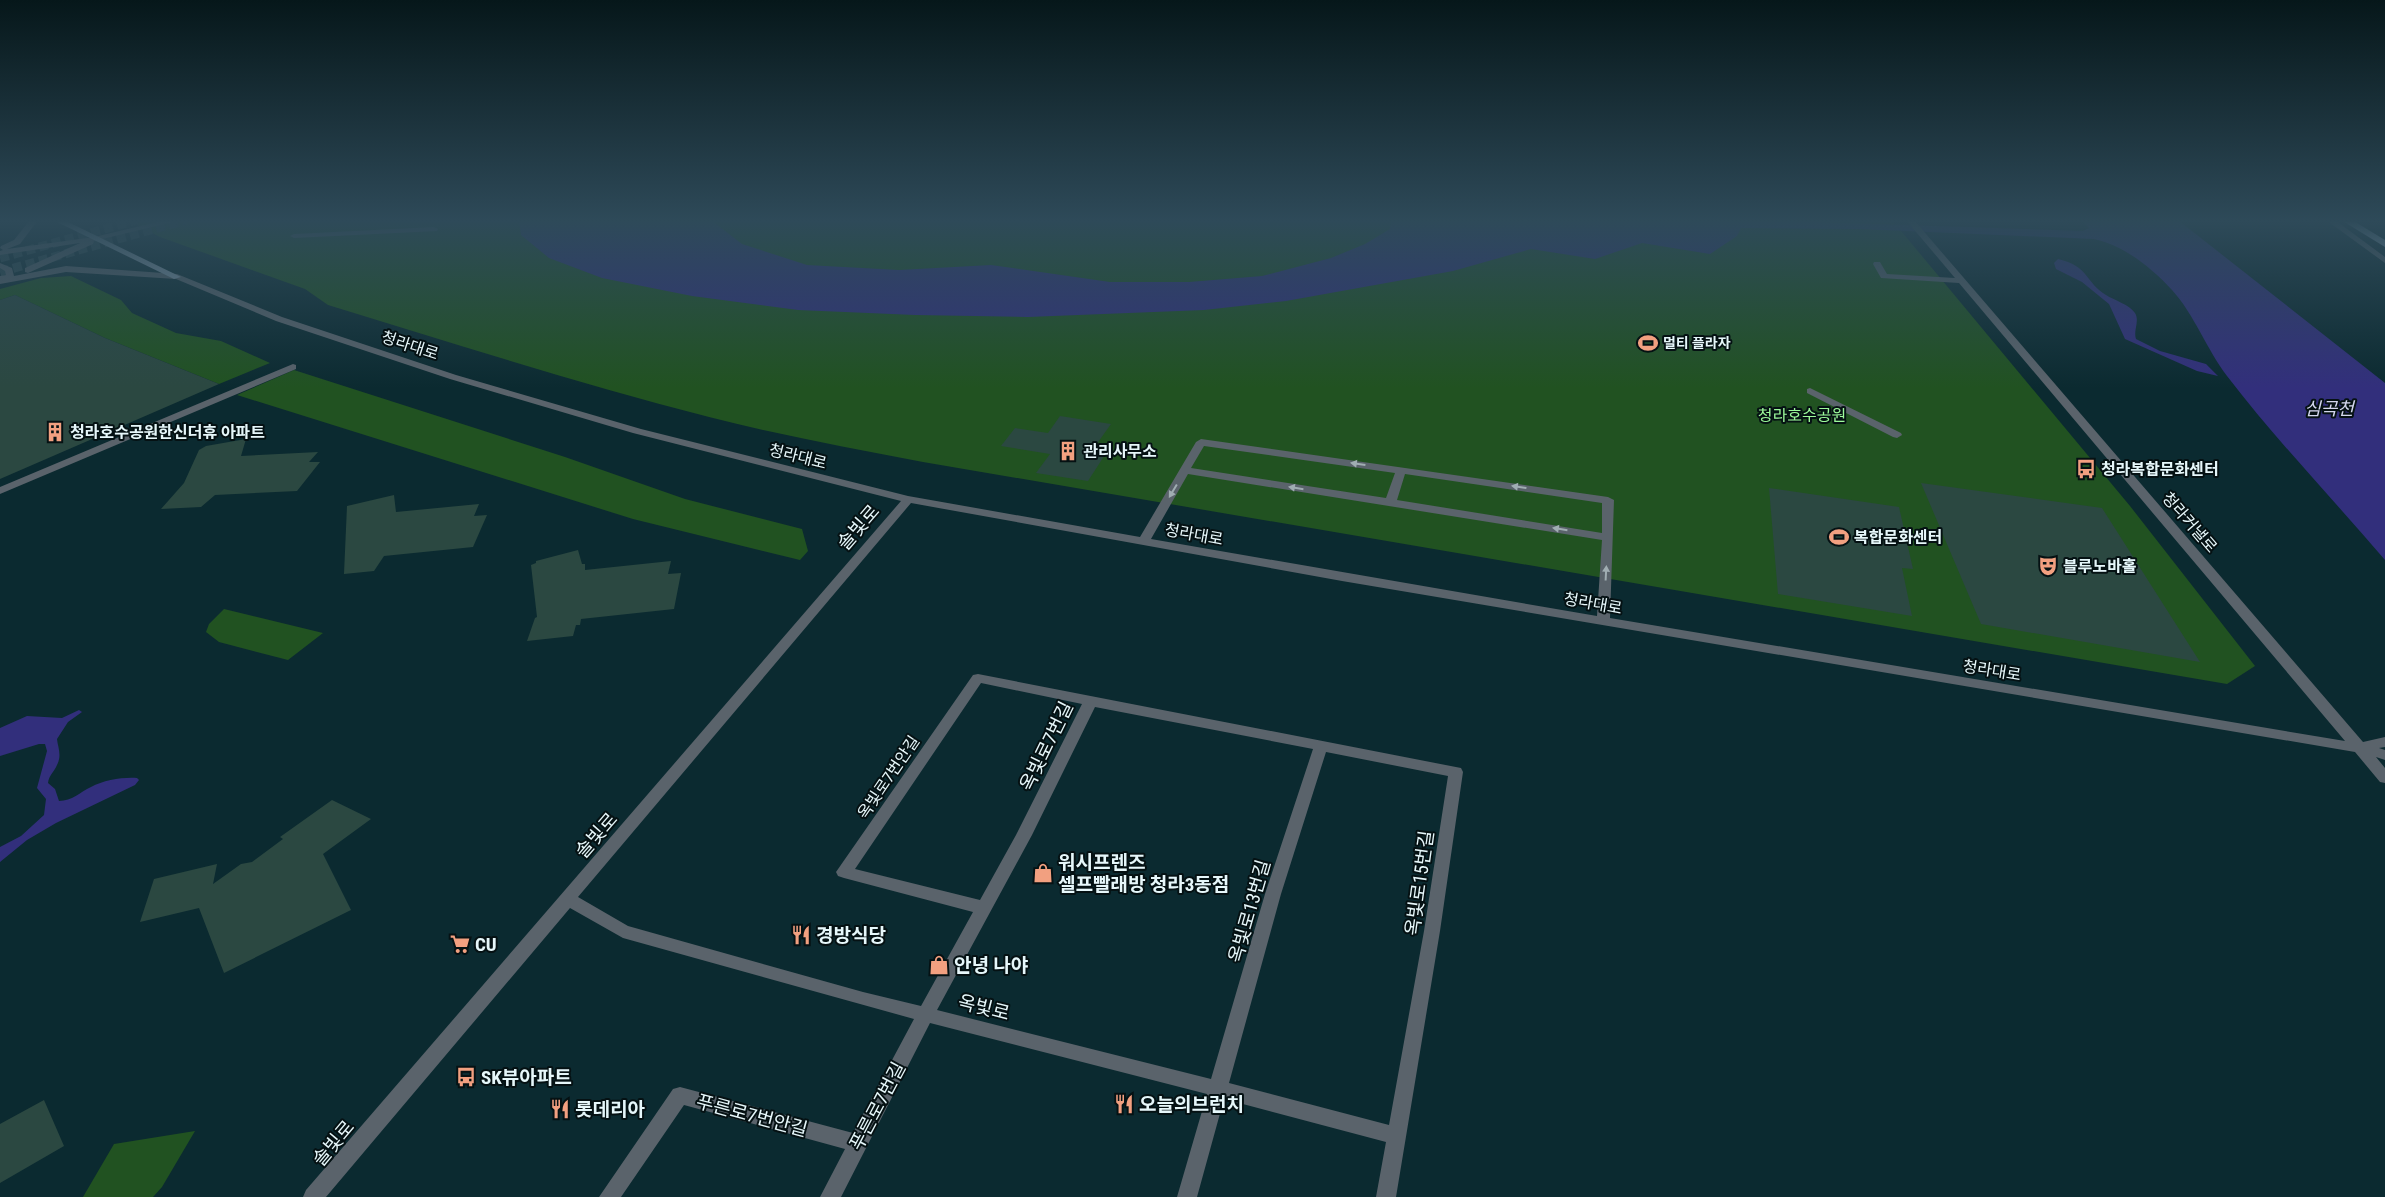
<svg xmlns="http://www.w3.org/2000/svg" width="2385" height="1197" font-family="'Roboto Condensed','Noto Sans KR',sans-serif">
<rect width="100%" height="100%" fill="#0b2a30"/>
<path fill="#215221" d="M 127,220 L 1892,220 L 2130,506 L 2255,666 L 2227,684 L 923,462 C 851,448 779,435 709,417 C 581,384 455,344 328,305 L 305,289 L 160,237 Z
M 71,276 L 121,300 L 132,313 L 176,333 L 221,341 L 270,363 L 219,384 L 105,338 L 15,295 L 0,300 L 0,289 L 41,278 Z
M 294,370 L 565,457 L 685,499 L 802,529 L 808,551 L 800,560 L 633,519 L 237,395 Z
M 224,609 L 323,633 L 288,660 L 219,642 L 206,632 L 209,624 Z
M 195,1131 L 162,1187 L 153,1197 L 83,1197 L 114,1144 Z"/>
<path fill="#322f7c" d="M 519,220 L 711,220 L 742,244 L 807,265 L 899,270 L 991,265 L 1110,282 L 1189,282 L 1262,276 L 1331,258 L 1365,244 L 1390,229 L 1391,220 L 1755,220 L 2083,231 L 2089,228 L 2081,220 L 2178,220 L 2385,383 L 2385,560 C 2333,499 2276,440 2227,376 C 2207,350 2194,314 2172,290 C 2152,268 2123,245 2094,239 L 1860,229 L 1741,228 L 1737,236 L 1710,254 L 1642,243 L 1595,259 L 1531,249 L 1453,271 L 1286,301 L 1204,310 L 1028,317 L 915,315 L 798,310 L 692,296 L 602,278 L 549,258 L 521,235 Z
M 2058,259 C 2089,266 2085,282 2106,295 C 2114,300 2130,305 2135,313 C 2140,321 2133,330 2136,339 L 2160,351 L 2206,364 L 2218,376 L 2197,371 L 2125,339 L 2109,304 L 2082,282 L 2056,269 L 2054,263 Z
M 79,710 L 82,712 L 68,722 L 57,739 C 58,748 62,755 57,765 C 54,772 49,775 48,783 L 55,789 L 59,801 C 72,801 80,792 91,787 C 104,780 123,777 137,778 L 139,780 L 135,785 L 56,823 L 27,840 L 0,862 L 0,847 L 21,836 L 44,815 L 46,799 L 37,788 L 47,751 L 45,744 L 39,744 L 0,756 L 0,728 L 27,716 L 62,718 Z"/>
<path fill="#2b4841" d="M 15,295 L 105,338 L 219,384 L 0,479 L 0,300 Z
M 1060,416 L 1111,424 L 1096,445 L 1110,447 L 1088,481 L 1036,473 L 1050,454 L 1001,446 L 1015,428 L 1048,433 Z
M 246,439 L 241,456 L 318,452 L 309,462 L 320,462 L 297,491 L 215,495 L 201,507 L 161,509 L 184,483 L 199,450 L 206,446 Z
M 1921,483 L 2102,508 L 2200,662 L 1981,624 Z
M 1769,488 L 1899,507 L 1913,569 L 1902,568 L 1912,616 L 1778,594 Z
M 394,495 L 396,512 L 479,504 L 474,516 L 487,515 L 473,547 L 384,556 L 374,571 L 344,574 L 347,506 Z
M 578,550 L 582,564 L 585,564 L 585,570 L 671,561 L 668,574 L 681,573 L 674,609 L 581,619 L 580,625 L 576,625 L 573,636 L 527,641 L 535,618 L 537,617 L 531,565 L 536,563 L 536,561 Z
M 332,800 L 371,819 L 323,854 L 351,910 L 224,973 L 199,908 L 140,922 L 154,879 L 217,864 L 213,884 L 241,864 L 252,862 L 283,839 L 280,837 Z
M 44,1100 L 64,1146 L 0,1183 L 0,1124 Z"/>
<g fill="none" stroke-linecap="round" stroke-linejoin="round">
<path stroke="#2c494e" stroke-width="9" stroke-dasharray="9 4.5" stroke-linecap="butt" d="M 0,258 L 137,220
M 0,272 L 186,220"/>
<path fill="#5a636b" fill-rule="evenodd" d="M 30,220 L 38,220 L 20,244 L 7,249 L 94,237 L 166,220 L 181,220 L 94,241 L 93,244 L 28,273 L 25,272 L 25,268 L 80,243 L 0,255 L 0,251 L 3,250 L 0,248 L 1,246 L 14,240 Z
M 1906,220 L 1914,220 L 2363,742 L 2385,737 L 2385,747 L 2379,748 L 2385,750 L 2385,760 L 2376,757 L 2385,768 L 2385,783 L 2380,782 L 2355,752 L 1342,581 L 911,503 L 578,897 L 628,926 L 863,992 L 921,1006 L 973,912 L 844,878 L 838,876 L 836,872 L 973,675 L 978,674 L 1461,768 L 1463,772 L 1440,931 L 1396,1197 L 1376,1197 L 1386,1142 L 1224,1099 L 1197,1197 L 1177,1197 L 1207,1094 L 930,1023 L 841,1197 L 820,1197 L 845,1149 L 684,1105 L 621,1197 L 599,1197 L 673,1089 L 680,1087 L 853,1133 L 914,1019 L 623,938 L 570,908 L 326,1197 L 303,1197 L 306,1190 L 901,501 L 633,433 L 450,379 L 276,321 L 176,279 L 66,272 L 0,284 L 0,276 L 6,275 L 5,271 L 0,268 L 0,263 L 12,268 L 14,276 L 66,266 L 177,274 L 282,317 L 456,375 L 641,429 L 908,496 L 1140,537 L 1196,442 L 1201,439 L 1608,497 L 1614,500 L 1610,618 L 2345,741 L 1959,283 L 1881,278 L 1873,264 L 1874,262 L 1880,262 L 1887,274 L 1955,278 ZM 1204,446 L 1395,473 L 1386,498 L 1191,468 ZM 1188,474 L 1602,540 L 1597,616 L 1151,539 ZM 1405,474 L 1602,503 L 1602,533 L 1397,500 ZM 981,683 L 1082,704 L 1016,835 L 980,900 L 855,869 ZM 1095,707 L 1313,749 L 1265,894 L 1211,1079 L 937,1010 L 1032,835 ZM 1326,752 L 1448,776 L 1424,931 L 1389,1125 L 1229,1083 L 1281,894 Z
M 2326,220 L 2335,220 L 2385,257 L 2385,263 Z
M 434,227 L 438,229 L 437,231 L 294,238 L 290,236 L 294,234 Z
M 293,364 L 296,365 L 296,369 L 0,494 L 0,487 Z
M 1810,388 L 1901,433 L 1902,435 L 1897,438 L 1893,437 L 1807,393 L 1807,389 Z"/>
<path fill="#8ea1b1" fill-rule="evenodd" d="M 53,220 L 64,220 L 181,277 L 174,279 Z"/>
<path fill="#a3b9cd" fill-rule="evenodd" d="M 2341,220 L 2352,220 L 2385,240 L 2385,247 Z"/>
</g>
<defs><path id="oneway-solid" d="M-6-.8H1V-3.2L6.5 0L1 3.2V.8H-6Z" transform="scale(1.25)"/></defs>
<g fill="#a0adb2">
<use href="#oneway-solid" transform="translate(1358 464) rotate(-172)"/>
<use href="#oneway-solid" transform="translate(1519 487) rotate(-172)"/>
<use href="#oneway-solid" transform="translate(1296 488) rotate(-171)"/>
<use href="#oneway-solid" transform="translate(1173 491) rotate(121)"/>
<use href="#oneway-solid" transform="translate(1560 529) rotate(-171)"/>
<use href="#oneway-solid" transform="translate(1606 573) rotate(-87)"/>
</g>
<linearGradient id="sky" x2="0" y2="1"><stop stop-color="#06171a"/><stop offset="0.57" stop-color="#2e4a59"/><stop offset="1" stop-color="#2e4a59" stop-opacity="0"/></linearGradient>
<rect width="2385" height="388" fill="url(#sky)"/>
<defs>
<symbol id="stadium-bare" viewBox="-9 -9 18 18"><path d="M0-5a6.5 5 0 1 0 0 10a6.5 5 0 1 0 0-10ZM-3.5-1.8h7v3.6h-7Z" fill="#f2a080" stroke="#051113" stroke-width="2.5" paint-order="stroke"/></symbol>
<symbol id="building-bare" viewBox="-9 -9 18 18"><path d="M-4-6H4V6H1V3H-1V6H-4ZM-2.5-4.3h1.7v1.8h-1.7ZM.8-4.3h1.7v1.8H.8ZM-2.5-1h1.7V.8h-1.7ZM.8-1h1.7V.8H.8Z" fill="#f2a080" stroke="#051113" stroke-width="2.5" paint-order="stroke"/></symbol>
<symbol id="bus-bare" viewBox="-9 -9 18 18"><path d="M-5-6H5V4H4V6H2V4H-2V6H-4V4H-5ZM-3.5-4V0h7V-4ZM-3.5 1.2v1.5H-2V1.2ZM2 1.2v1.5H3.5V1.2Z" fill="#f2a080" stroke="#051113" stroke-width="2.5" paint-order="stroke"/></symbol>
<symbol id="theatre-bare" viewBox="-9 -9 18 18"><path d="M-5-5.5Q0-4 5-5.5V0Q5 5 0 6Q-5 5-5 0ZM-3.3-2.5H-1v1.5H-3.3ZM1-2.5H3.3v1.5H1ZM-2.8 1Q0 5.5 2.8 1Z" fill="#f2a080" stroke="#051113" stroke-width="2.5" paint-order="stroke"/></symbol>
<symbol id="shop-bare" viewBox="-9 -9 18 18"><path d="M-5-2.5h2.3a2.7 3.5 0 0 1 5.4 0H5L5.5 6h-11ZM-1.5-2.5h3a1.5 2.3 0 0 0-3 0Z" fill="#f2a080" stroke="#051113" stroke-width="2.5" paint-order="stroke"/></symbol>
<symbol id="restaurant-bare" viewBox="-9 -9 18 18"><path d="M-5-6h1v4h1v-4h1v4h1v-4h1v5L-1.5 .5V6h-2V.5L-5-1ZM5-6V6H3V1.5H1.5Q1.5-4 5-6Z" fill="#f2a080" stroke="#051113" stroke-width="2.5" paint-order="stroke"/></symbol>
<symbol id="supermarket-bare" viewBox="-9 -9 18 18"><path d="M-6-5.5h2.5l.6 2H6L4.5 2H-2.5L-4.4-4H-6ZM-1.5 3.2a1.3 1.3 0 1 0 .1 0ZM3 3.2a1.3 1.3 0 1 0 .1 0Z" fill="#f2a080" stroke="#051113" stroke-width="2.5" paint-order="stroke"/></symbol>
</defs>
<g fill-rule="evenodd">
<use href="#stadium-bare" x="1634" y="329" width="28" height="28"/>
<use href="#building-bare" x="41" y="418" width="28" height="28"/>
<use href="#building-bare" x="1054" y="437" width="28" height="28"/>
<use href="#bus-bare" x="2072" y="455" width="28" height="28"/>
<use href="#stadium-bare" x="1825" y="523" width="28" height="28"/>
<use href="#theatre-bare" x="2034" y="552" width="28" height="28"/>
<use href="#shop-bare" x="1029" y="859" width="28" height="28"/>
<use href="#restaurant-bare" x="787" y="921" width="28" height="28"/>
<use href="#supermarket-bare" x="446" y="930" width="28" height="28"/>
<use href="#shop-bare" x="925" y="951" width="28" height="28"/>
<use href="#bus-bare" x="452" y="1063" width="28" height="28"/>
<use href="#restaurant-bare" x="1110" y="1090" width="28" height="28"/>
<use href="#restaurant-bare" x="546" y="1095" width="28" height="28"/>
</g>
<g text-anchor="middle" stroke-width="4" stroke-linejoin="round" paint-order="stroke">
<g font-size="14" font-weight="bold" fill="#e6f7fa" stroke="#051113" text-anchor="start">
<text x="1663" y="348">멀티 플라자</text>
</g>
<g font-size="16" fill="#e6f7fa" stroke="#051113">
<text transform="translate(410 345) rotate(18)" y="6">청라대로</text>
<text transform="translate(798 456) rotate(14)" y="6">청라대로</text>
<text transform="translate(2190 522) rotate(49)" y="6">청라커낼로</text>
<text transform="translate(1194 534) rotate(10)" y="6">청라대로</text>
<text transform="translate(1593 603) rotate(10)" y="6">청라대로</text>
<text transform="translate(1992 670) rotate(9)" y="6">청라대로</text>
<text transform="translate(888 777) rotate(-56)" y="6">옥빛로7번안길</text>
</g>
<g font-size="16" fill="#9dfb9b" stroke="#051113">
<text x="1802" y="421">청라호수공원</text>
</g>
<g font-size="16" font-weight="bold" fill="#e6f7fa" stroke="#051113" text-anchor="start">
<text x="70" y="438">청라호수공원한신더휴 아파트</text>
<text x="1083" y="457">관리사무소</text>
<text x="2101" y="475">청라복합문화센터</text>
<text x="1854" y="543">복합문화센터</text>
<text x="2063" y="572">블루노바홀</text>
</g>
<g font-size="18" font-style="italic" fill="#d4d7ee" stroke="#051113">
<text x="2329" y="415">심곡천</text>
</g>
<g font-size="19" fill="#e6f7fa" stroke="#051113">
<text transform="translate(858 527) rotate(-49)" y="7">솔빛로</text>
<text transform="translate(1046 746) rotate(-64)" y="7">옥빛로7번길</text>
<text transform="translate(596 835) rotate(-49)" y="7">솔빛로</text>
<text transform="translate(1419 883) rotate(-82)" y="7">옥빛로15번길</text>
<text transform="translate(1249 911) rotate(-74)" y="7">옥빛로13번길</text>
<text transform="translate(984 1007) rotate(14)" y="7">옥빛로</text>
<text transform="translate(877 1106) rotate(-62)" y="7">푸른로7번길</text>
<text transform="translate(752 1115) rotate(15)" y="7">푸른로7번안길</text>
<text transform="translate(333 1143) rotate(-50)" y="7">솔빛로</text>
</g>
<g font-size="19" font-weight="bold" fill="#e6f7fa" stroke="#051113" text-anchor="start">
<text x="1058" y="869">워시프렌즈<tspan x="1058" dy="22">셀프빨래방 청라3동점</tspan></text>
<text x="816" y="942">경방식당</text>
<text x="475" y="951">CU</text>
<text x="954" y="972">안녕 나야</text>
<text x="481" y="1084">SK뷰아파트</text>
<text x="1139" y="1111">오늘의브런치</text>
<text x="575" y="1116">롯데리아</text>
</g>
</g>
</svg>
